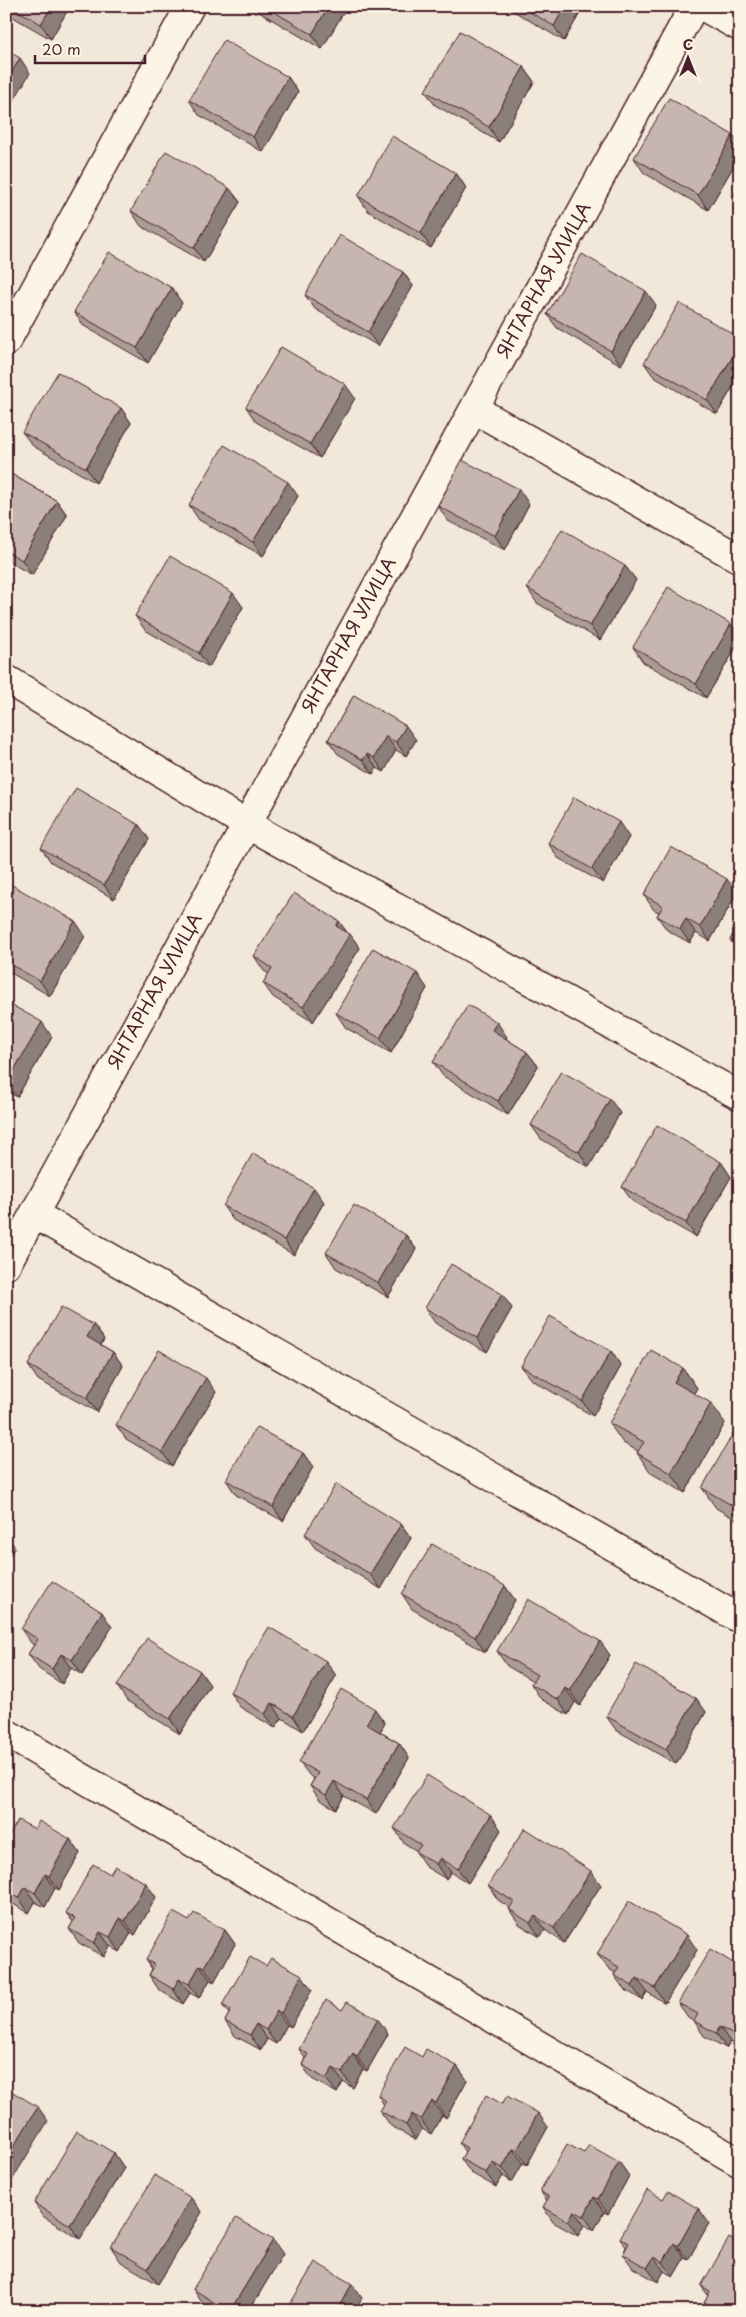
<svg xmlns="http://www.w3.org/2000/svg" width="746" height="2317" font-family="'Playpen Sans',sans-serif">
<rect width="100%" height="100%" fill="#f1e8da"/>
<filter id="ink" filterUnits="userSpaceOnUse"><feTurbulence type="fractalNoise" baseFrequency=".02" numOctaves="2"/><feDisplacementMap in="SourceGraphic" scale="10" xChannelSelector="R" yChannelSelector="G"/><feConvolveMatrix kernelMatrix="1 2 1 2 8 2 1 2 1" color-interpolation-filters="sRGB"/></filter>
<g filter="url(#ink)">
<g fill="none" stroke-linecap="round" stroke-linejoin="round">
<defs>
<path id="street" d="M 702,6 L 740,27
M 6,342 L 190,6
M 474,409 L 740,559
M 6,679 L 246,824 L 740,1096
M 34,1214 L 740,1619
M 6,1265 L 694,6
M 6,1733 L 740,2163"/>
</defs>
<use href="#street" stroke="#4a1f2b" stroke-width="31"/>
<use href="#street" stroke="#fcf5e5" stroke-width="28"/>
</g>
<path fill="#ab9d96" stroke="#4a1f2b" d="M 6,6 L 70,6 L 51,39 L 6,13 Z
M 255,6 L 347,6 L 322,49 L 259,12 Z
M 505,6 L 584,6 L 564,41 Z
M 524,67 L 534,82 L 499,142 L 435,105 L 425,91 Z
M 288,77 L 298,92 L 263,152 L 199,115 L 189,100 Z
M 733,135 L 740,145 L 740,155 L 708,210 L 644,173 L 634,158 Z
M 456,173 L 466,188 L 431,248 L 368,211 L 358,196 Z
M 740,186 L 740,202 L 734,195 Z
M 229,188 L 240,202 L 204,262 L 141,226 L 131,211 Z
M 403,272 L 413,286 L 378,346 L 315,309 L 305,295 Z
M 182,303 L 148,363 L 84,326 L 74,312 Z
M 656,305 L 621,365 L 557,328 L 547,314 Z
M 740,338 L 740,375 L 717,414 L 654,377 L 644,363 Z
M 355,398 L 320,458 L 256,422 L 246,407 Z
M 121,408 L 131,423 L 96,483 L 33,446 L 22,432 Z
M 6,471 L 57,501 L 67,515 L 32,575 L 6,560 Z
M 298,496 L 263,556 L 199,520 L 189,505 Z
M 529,504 L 505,550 L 448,521 L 438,506 Z
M 625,566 L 636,580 L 600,640 L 537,603 L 527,588 Z
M 243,607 L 209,667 L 145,630 L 135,616 Z
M 740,636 L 740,641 L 706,698 L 643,662 L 633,647 Z
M 354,695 L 416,740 L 406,756 L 396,750 L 384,772 L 377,768 L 373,774 L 338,754 L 328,740 Z
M 740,695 L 740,723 L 731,710 Z
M 629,837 L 603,883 L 558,858 L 548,843 Z
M 149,839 L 114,899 L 51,862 L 41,848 Z
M 737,893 L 710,941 L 696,933 L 690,943 L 667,930 L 657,916 L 659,912 L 654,910 L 644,895 Z
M 6,894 L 75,921 L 85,936 L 50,996 L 6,970 Z
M 740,922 L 740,954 L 730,940 Z
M 347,932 L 360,948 L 313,1022 L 273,997 L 263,983 L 269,974 L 264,971 L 254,956 Z
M 427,988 L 391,1053 L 346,1028 L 336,1013 Z
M 6,1002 L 52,1037 L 17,1097 L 6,1091 Z
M 507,1037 L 506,1039 L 527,1052 L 538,1066 L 508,1115 L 443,1076 L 433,1062 Z
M 620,1113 L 589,1167 L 541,1139 L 531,1125 Z
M 721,1162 L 731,1177 L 696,1237 L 632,1201 L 622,1187 Z
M 324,1202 L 294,1255 L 233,1220 L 223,1206 Z
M 406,1235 L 416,1249 L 388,1297 L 336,1268 L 326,1253 Z
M 425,1308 L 512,1308 L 487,1352 L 435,1323 Z
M 104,1339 L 101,1345 L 113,1352 L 123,1366 L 97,1412 L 38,1380 L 28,1365 Z
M 611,1351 L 621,1366 L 593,1416 L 532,1380 L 521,1366 Z
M 683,1368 L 697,1388 L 694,1393 L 725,1423 L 685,1493 L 651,1473 L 637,1453 L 638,1451 L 623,1443 L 609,1423 Z
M 216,1392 L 172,1466 L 126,1439 L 116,1425 Z
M 740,1426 L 740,1522 L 716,1508 L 702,1488 Z
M 303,1453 L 313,1467 L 283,1521 L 236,1495 L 226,1480 Z
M 401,1524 L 411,1538 L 381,1589 L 315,1548 L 305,1534 Z
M 505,1586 L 515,1600 L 485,1652 L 412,1609 L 402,1594 Z
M 112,1627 L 82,1675 L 71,1668 L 62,1684 L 39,1669 L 28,1654 L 34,1645 L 31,1643 L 21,1629 Z
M 497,1651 L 610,1655 L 580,1706 L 575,1702 L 568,1715 L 541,1699 L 531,1684 L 533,1681 L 507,1666 Z
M 326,1661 L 336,1676 L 303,1731 L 282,1718 L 275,1728 L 240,1707 L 230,1692 Z
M 210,1685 L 180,1734 L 127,1701 L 117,1686 Z
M 696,1698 L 706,1712 L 676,1764 L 616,1730 L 606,1716 Z
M 385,1723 L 380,1732 L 399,1743 L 409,1758 L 376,1814 L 344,1796 L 336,1809 L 320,1800 L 310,1786 L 314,1779 L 310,1776 L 299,1762 Z
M 740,1748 L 740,1775 L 731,1763 Z
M 394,1828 L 501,1830 L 468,1883 L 451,1872 L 446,1879 L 426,1867 L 416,1852 L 417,1851 L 404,1843 Z
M 35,1829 L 70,1839 L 80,1853 L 59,1890 L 55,1888 L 45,1907 L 35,1902 L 29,1913 L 6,1900 L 6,1841 Z
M 488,1885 L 601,1885 L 564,1943 L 545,1930 L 540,1937 L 519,1924 L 509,1909 L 510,1908 L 498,1900 Z
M 156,1897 L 135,1935 L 131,1933 L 120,1952 L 110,1946 L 104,1957 L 79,1943 L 69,1929 L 73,1922 L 66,1913 Z
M 189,1921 L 225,1930 L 235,1944 L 214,1982 L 210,1980 L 199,1998 L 190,1993 L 183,2004 L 159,1990 L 149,1975 L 152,1969 L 146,1960 Z
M 697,1950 L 665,2003 L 647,1992 L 642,2000 L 624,1989 L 614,1975 L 615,1973 L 608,1968 L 597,1954 Z
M 266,1966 L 312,1990 L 291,2027 L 287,2025 L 276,2044 L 267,2039 L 261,2050 L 235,2036 L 225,2021 L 229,2014 L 222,2005 Z
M 740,1967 L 740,2048 L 730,2042 L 726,2048 L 704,2036 L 694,2021 L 688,2017 L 678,2003 Z
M 388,2034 L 367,2071 L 363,2069 L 353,2088 L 343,2082 L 337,2093 L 312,2079 L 302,2065 L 305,2058 L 299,2049 Z
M 422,2057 L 457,2066 L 467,2080 L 446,2118 L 442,2115 L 431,2134 L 422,2129 L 416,2140 L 391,2126 L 380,2111 L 384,2105 L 378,2095 Z
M 548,2127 L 527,2165 L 523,2163 L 512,2182 L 503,2176 L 496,2187 L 471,2173 L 461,2159 L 465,2152 L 459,2143 Z
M 114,2153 L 124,2168 L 80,2239 L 44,2217 L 34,2203 Z
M 584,2153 L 619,2162 L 629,2176 L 608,2214 L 604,2212 L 594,2230 L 584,2225 L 578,2236 L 553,2222 L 543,2207 L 547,2201 L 540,2191 Z
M 191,2198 L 202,2212 L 158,2284 L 121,2262 L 111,2247 Z
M 663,2199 L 709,2223 L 688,2260 L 684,2258 L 673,2277 L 664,2271 L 658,2282 L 633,2268 L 623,2254 L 626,2247 L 620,2238 Z
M 740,2244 L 740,2311 L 711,2311 L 704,2302 L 708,2295 L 701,2286 Z
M 283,2254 L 249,2311 L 215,2311 L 203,2304 L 193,2289 Z"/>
<path fill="#8b7f7a" stroke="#4a1f2b" d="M 52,6 L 70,6 L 51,39 L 41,24 Z
M 329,6 L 347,6 L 322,49 L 312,34 Z
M 565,6 L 584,6 L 564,41 L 554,26 Z
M 20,58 L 30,73 L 6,114 L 6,82 Z
M 524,67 L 534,82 L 499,142 L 489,127 Z
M 288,77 L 298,92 L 263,152 L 253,137 Z
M 733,135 L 740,145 L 740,155 L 708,210 L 698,195 Z
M 456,173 L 466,188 L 431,248 L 421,233 Z
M 229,188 L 240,202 L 204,262 L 194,248 Z
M 403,272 L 413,286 L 378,346 L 368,332 Z
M 172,288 L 182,303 L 148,363 L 137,348 Z
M 646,291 L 656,305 L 621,365 L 611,351 Z
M 740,344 L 740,375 L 717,414 L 707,400 Z
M 345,384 L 355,398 L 320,458 L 310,444 Z
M 121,408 L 131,423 L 96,483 L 86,468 Z
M 288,482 L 298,496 L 263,556 L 253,542 Z
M 519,489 L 529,504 L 505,550 L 495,536 Z
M 57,501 L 67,515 L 32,575 L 22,560 Z
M 625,566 L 636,580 L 600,640 L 590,626 Z
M 233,593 L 243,607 L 209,667 L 199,653 Z
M 731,624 L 740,636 L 740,641 L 706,698 L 696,684 Z
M 406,726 L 416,740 L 406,756 L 396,742 Z
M 386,736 L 396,750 L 384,772 L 374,758 Z
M 367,754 L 377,768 L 373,774 L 363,760 Z
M 619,822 L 629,837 L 603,883 L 592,869 Z
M 139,825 L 149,839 L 114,899 L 104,885 Z
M 727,879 L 737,893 L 710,941 L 700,927 Z
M 686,919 L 696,933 L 690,943 L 680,929 Z
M 75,921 L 85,936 L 50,996 L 40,981 Z
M 339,921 L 349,935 L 350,934 L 360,948 L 313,1022 L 303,1007 L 336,926 Z
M 417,973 L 427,988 L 391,1053 L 380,1038 Z
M 42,1022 L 52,1037 L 17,1097 L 7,1082 Z
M 497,1022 L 507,1037 L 502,1045 L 492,1030 Z
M 527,1052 L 538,1066 L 508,1115 L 498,1101 Z
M 610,1099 L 620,1113 L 589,1167 L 579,1152 Z
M 721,1162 L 731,1177 L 696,1237 L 686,1223 Z
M 314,1188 L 324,1202 L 294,1255 L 284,1240 Z
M 406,1235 L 416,1249 L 388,1297 L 378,1283 Z
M 502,1294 L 512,1308 L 487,1352 L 477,1338 Z
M 94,1325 L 104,1339 L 97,1352 L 87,1337 Z
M 611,1351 L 621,1366 L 593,1416 L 582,1401 Z
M 113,1352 L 123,1366 L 97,1412 L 87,1398 Z
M 683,1368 L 697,1388 L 688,1402 L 674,1382 Z
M 206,1378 L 216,1392 L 172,1466 L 162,1452 Z
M 711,1403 L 725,1423 L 685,1493 L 671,1473 Z
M 303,1453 L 313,1467 L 283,1521 L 273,1507 Z
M 401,1524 L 411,1538 L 381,1589 L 370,1574 Z
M 6,1535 L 15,1547 L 6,1561 Z
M 505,1586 L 515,1600 L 485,1652 L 475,1637 Z
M 102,1612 L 112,1627 L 82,1675 L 72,1660 Z
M 600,1641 L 610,1655 L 580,1706 L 570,1691 Z
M 61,1654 L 71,1668 L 62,1684 L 52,1669 Z
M 326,1661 L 336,1676 L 303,1731 L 293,1716 Z
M 200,1671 L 210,1685 L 180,1734 L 170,1719 Z
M 565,1688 L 575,1702 L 568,1715 L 558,1700 Z
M 696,1698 L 706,1712 L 676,1764 L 666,1749 Z
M 272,1703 L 282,1718 L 275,1728 L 265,1714 Z
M 375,1709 L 385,1723 L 376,1739 L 366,1724 Z
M 399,1743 L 409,1758 L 376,1814 L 366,1800 Z
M 334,1781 L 344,1796 L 336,1809 L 326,1795 Z
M 491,1815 L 501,1830 L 468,1883 L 458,1869 Z
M 70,1839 L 80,1853 L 59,1890 L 49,1876 Z
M 440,1858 L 451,1872 L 446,1879 L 436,1864 Z
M 591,1871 L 601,1885 L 564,1943 L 554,1928 Z
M 45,1874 L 55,1888 L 45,1907 L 35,1893 Z
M 146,1883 L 156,1897 L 135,1935 L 125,1921 Z
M 25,1887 L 35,1902 L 29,1913 L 19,1898 Z
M 535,1916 L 545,1930 L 540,1937 L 530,1923 Z
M 120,1918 L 131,1933 L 120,1952 L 110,1937 Z
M 225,1930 L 235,1944 L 214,1982 L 204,1967 Z
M 100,1932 L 110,1946 L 104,1957 L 94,1943 Z
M 687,1935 L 697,1950 L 665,2003 L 655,1988 Z
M 200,1965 L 210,1980 L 199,1998 L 189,1984 Z
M 302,1975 L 312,1990 L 291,2027 L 281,2013 Z
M 637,1978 L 647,1992 L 642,2000 L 632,1986 Z
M 179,1979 L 190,1993 L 183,2004 L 173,1989 Z
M 277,2011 L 287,2025 L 276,2044 L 266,2030 Z
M 378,2019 L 388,2034 L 367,2071 L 357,2057 Z
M 256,2024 L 267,2039 L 261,2050 L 250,2035 Z
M 720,2027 L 730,2042 L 726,2048 L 716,2033 Z
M 353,2054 L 363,2069 L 353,2088 L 342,2073 Z
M 457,2066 L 467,2080 L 446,2118 L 436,2103 Z
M 333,2068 L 343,2082 L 337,2093 L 326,2079 Z
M 432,2101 L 442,2115 L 431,2134 L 421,2120 Z
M 38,2107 L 48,2121 L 6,2190 L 6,2159 Z
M 538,2113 L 548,2127 L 527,2165 L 517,2150 Z
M 412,2114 L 422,2129 L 416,2140 L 406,2125 Z
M 513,2149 L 523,2163 L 512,2182 L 502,2168 Z
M 114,2153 L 124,2168 L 80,2239 L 70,2225 Z
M 493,2162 L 503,2176 L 496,2187 L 486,2173 Z
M 619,2162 L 629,2176 L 608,2214 L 598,2199 Z
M 594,2197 L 604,2212 L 594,2230 L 584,2216 Z
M 191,2198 L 202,2212 L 158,2284 L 148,2269 Z
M 699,2209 L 709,2223 L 688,2260 L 678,2246 Z
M 574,2211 L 584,2225 L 578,2236 L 568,2221 Z
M 273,2240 L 283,2254 L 249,2311 L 230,2311 Z
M 674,2243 L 684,2258 L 673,2277 L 663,2262 Z
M 654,2257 L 664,2271 L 658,2282 L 647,2268 Z
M 352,2284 L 362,2298 L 355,2311 L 336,2311 Z
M 736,2305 L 739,2311 L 732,2311 Z"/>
<path fill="#c7b6af" stroke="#4a1f2b" d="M 10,6 L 52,6 L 41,24 Z
M 264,6 L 329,6 L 312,34 Z
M 519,6 L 565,6 L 554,26 Z
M 460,31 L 524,67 L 489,127 L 425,91 Z
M 224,40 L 288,77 L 253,137 L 189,100 Z
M 6,50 L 20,58 L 6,82 Z
M 669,98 L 733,135 L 698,195 L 634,158 Z
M 392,136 L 456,173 L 421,233 L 358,196 Z
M 166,151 L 229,188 L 194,248 L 131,211 Z
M 740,186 L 740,198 L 734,195 Z
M 340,235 L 403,272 L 368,332 L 305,295 Z
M 109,252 L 172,288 L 137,348 L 74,312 Z
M 582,254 L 646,291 L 611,351 L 547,314 Z
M 679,303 L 740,338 L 740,344 L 707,400 L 644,363 Z
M 281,347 L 345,384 L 310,444 L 246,407 Z
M 58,372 L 121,408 L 86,468 L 22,432 Z
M 224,445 L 288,482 L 253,542 L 189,505 Z
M 462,460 L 519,489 L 495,536 L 438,506 Z
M 6,471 L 57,501 L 22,560 L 6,551 Z
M 562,529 L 625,566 L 590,626 L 527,588 Z
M 170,556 L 233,593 L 199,653 L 135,616 Z
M 668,587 L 731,624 L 696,684 L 633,647 Z
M 354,695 L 406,726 L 396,742 L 386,736 L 374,758 L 367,754 L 363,760 L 328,740 Z
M 740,695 L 740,716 L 731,710 Z
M 76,788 L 139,825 L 104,885 L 41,848 Z
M 574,797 L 619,822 L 592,869 L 548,843 Z
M 671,847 L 727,879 L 700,927 L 686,919 L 680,929 L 657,916 L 663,906 L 644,895 Z
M 12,885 L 75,921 L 40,981 L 6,962 L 6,894 Z
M 294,893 L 339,921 L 336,926 L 350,934 L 303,1007 L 263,983 L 272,968 L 254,956 Z
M 740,922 L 740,945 L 730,940 Z
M 373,948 L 417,973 L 380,1038 L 336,1013 Z
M 6,1002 L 42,1022 L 7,1082 L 6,1082 Z
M 468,1005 L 497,1022 L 492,1030 L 527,1052 L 498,1101 L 433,1062 Z
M 561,1071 L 610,1099 L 579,1152 L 531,1125 Z
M 657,1125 L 721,1162 L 686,1223 L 622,1187 Z
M 253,1153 L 314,1188 L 284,1240 L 223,1206 Z
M 354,1205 L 406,1235 L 378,1283 L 326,1253 Z
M 451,1264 L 502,1294 L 477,1338 L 425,1308 Z
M 61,1307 L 94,1325 L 87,1337 L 113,1352 L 87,1398 L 28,1365 Z
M 550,1316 L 611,1351 L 582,1401 L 521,1366 Z
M 159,1350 L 206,1378 L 162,1452 L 116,1425 Z
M 651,1350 L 683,1368 L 674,1382 L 711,1403 L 671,1473 L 637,1453 L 644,1442 L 609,1423 Z
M 738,1425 L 740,1426 L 740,1510 L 702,1488 Z
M 256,1427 L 303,1453 L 273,1507 L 226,1480 Z
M 336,1484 L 401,1524 L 370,1574 L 305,1534 Z
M 432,1544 L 505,1586 L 475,1637 L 402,1594 Z
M 52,1581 L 102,1612 L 72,1660 L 61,1654 L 52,1669 L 28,1654 L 38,1639 L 21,1629 Z
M 528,1599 L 600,1641 L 570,1691 L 565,1688 L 558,1700 L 531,1684 L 537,1675 L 497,1651 Z
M 269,1627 L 326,1661 L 293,1716 L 272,1703 L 265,1714 L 230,1692 Z
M 147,1638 L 200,1671 L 170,1719 L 117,1686 Z
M 636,1664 L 696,1698 L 666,1749 L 606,1716 Z
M 341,1689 L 375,1709 L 366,1724 L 399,1743 L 366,1800 L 334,1781 L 326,1795 L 310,1786 L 318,1773 L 299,1762 Z
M 740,1748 L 740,1768 L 731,1763 Z
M 427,1775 L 491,1815 L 458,1869 L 440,1858 L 436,1864 L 416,1852 L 421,1845 L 394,1828 Z
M 18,1820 L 35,1829 L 39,1821 L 70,1839 L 49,1876 L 45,1874 L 35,1893 L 25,1887 L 19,1898 L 6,1891 L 6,1841 Z
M 525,1828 L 591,1871 L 554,1928 L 535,1916 L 530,1923 L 509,1909 L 514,1902 L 488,1885 Z
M 93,1864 L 110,1874 L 115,1866 L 146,1883 L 125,1921 L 120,1918 L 110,1937 L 100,1932 L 94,1943 L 69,1929 L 75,1918 L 66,1913 Z
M 629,1901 L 687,1935 L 655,1988 L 637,1978 L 632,1986 L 614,1975 L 619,1967 L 597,1954 Z
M 173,1912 L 189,1921 L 194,1913 L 225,1930 L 204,1967 L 200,1965 L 189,1984 L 179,1979 L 173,1989 L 149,1975 L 155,1965 L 146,1960 Z
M 710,1949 L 740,1967 L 740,2039 L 720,2027 L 716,2033 L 694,2021 L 698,2014 L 678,2003 Z
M 250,1957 L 266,1966 L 271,1958 L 302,1975 L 281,2013 L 277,2011 L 266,2030 L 256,2024 L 250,2035 L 225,2021 L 231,2010 L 222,2005 Z
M 326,2000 L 342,2010 L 347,2002 L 378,2019 L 357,2057 L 353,2054 L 342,2073 L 333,2068 L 326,2079 L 302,2065 L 308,2054 L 299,2049 Z
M 405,2047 L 422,2057 L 426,2049 L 457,2066 L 436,2103 L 432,2101 L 421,2120 L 412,2114 L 406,2125 L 380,2111 L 386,2101 L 378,2095 Z
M 6,2088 L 38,2107 L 6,2159 Z
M 486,2095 L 502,2104 L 507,2096 L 538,2113 L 517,2150 L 513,2149 L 502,2168 L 493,2162 L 486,2173 L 461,2159 L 467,2148 L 459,2143 Z
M 77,2131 L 114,2153 L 70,2225 L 34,2203 Z
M 567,2144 L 584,2153 L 589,2145 L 619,2162 L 598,2199 L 594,2197 L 584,2216 L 574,2211 L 568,2221 L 543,2207 L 549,2197 L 540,2191 Z
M 155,2175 L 191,2198 L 148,2269 L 111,2247 Z
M 647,2190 L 663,2199 L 668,2191 L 699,2209 L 678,2246 L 674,2243 L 663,2262 L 654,2257 L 647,2268 L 623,2254 L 629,2243 L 620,2238 Z
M 236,2218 L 273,2240 L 230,2311 L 228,2311 L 193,2289 Z
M 729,2238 L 740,2244 L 740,2307 L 736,2305 L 732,2311 L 721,2311 L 704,2302 L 710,2291 L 701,2286 Z
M 315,2262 L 352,2284 L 336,2311 L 286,2311 Z
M 400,2306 L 407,2311 L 397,2311 Z"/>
</g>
<g text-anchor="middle" stroke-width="4" stroke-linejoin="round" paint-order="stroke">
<g font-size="18" fill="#4a1f2b" stroke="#fcf5e5">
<text transform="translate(544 280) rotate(-61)" y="6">ЯНТАРНАЯ УЛИЦА</text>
<text transform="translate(349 635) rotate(-61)" y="6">ЯНТАРНАЯ УЛИЦА</text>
<text transform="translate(155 991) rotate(-61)" y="6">ЯНТАРНАЯ УЛИЦА</text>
</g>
</g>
<rect width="746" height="2317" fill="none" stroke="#fcf5e5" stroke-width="25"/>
<rect x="12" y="12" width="721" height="2292" fill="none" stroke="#4a1f2b" stroke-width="2" filter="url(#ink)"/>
<g transform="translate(688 58)" stroke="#fcf5e5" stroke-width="4" paint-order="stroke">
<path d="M0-4L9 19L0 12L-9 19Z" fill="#4a1f2b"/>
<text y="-8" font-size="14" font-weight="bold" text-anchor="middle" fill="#4a1f2b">С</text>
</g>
<path d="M35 55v8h110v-8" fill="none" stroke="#4a1f2b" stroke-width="2.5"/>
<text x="42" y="55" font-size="15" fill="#4a1f2b" stroke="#fcf5e5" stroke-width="4" paint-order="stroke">20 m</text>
</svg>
